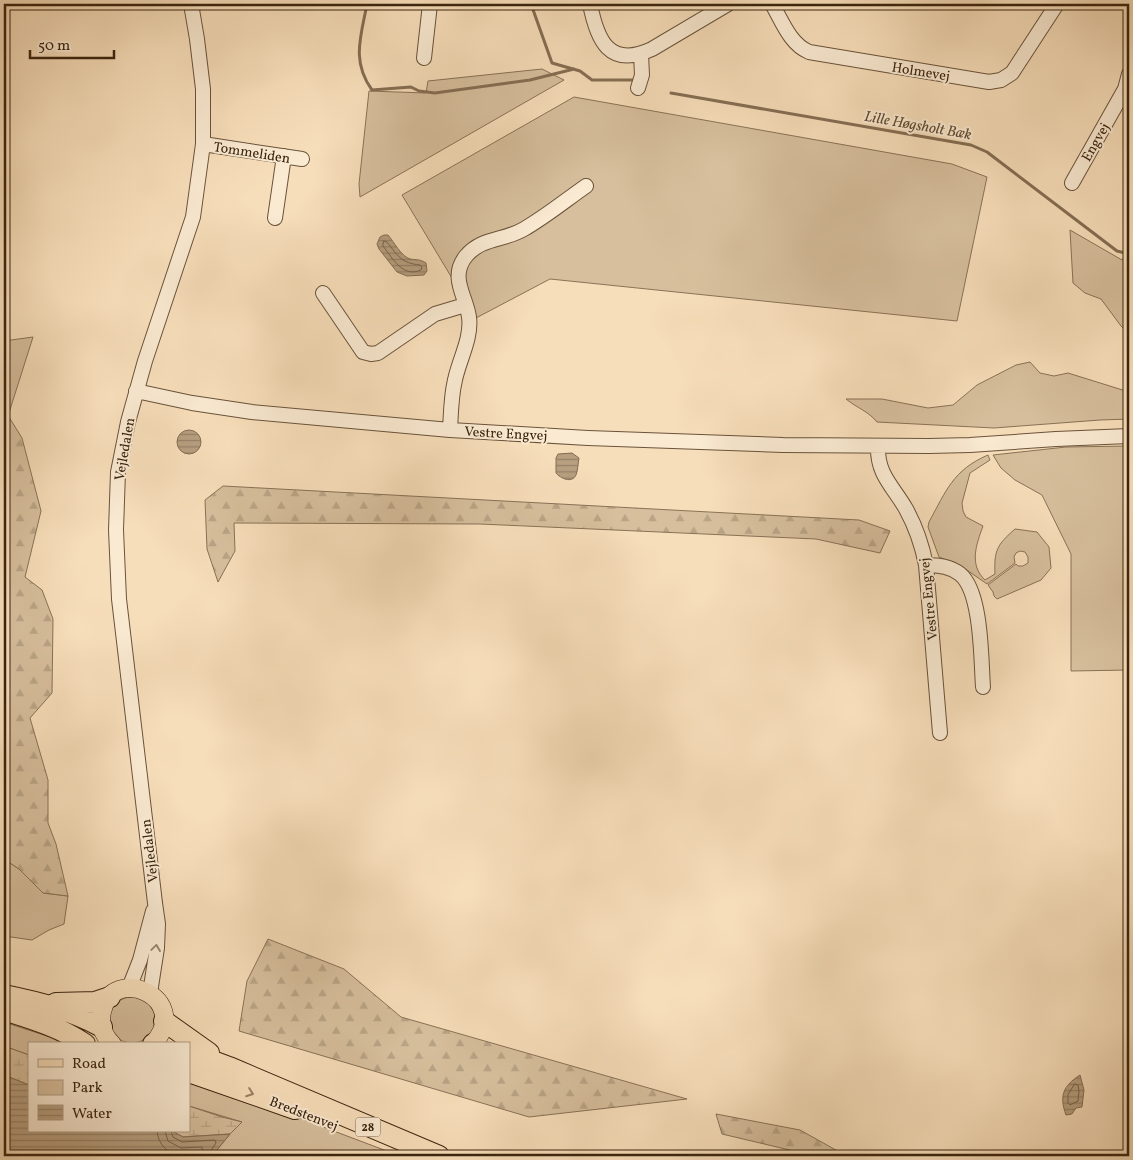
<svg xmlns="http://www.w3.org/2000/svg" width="1133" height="1160" font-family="Vollkorn,serif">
<defs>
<pattern id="forest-firs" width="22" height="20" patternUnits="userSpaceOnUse" patternTransform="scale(1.25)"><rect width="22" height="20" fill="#d7bf9d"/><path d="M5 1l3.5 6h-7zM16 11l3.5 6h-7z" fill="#b9a486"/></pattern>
<pattern id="wetland-marsh" width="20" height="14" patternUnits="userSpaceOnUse" patternTransform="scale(1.25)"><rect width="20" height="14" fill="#d7bf9d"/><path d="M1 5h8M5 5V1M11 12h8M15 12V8" fill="none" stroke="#b9a486"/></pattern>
<pattern id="water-rules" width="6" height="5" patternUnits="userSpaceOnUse" patternTransform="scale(1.25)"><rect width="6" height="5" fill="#b79f80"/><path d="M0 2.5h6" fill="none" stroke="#968167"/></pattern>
</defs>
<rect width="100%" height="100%" fill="#f7deba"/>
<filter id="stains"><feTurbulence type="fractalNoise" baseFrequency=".004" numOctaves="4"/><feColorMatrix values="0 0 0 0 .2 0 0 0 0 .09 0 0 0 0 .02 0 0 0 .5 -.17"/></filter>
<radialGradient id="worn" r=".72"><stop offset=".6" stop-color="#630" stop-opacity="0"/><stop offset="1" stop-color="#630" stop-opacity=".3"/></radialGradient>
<path fill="#d7bf9d" stroke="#897256" d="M 542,69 L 564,80 L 360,197 L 359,184 L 369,91 L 426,93 L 428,81 Z
M 574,97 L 952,164 L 987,177 L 957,321 L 550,279 L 476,318 L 402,195 Z
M 1070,230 L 1122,260 L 1129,249 L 1129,334 L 1121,326 L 1101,299 L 1085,293 L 1073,283 Z
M 33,337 L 8,416 L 4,409 L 4,341 Z
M 1030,362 L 1040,373 L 1054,376 L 1068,373 L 1129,392 L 1129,419 L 1100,420 L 994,428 L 877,422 C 868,411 857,408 846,399 L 882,399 L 928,408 L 953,405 L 977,385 L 1016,365 Z
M 1129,446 L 1129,670 L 1071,671 L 1071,554 L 1042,495 L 1015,480 L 1001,468 L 993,455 L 1066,447 Z
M 988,455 L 990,460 L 970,473 L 962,503 L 963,511 L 966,517 L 983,526 C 976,545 969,565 985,580 L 995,574 C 994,550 997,545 1015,529 L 1037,532 L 1049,547 L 1051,568 L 1041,580 L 997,599 L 994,596 L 993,592 L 988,585 L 1016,564 L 1018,566 L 1023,566 L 1028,563 L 1028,557 L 1025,552 L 1020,551 L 1016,553 L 1014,557 L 1015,563 L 987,584 L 961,566 L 939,557 L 928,527 L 929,522 C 946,491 953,470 988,455 Z
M 4,859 L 19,869 L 43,893 L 68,896 L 64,924 L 49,930 L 32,940 L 4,936 Z
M109 1020a23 23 0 1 1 46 0a23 23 0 1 1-46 0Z
M 4,1022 L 53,1038 L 62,1044 L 29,1044 L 29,1055 L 4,1046 Z
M 189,1079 L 212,1085 L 400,1156 L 305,1156 L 293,1151 L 288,1156 L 212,1156 L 230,1134 L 242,1122 L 189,1106 Z"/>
<path fill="url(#forest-firs)" stroke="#897256" d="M 4,409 L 22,438 L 41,511 L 25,577 L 42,590 L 53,619 L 52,693 L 30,718 L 48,780 L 48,823 L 56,844 L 68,896 L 43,893 L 19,869 L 4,859 Z
M 223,486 L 859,520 L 890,531 L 880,553 L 816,539 L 480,524 L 234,523 L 235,551 L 218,582 L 207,549 L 205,500 Z
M 268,939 L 344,969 L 401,1017 L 687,1099 L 529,1117 L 239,1031 L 247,981 Z
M 716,1114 L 800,1130 L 843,1154 L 843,1156 L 815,1156 L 722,1134 Z"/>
<path fill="url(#wetland-marsh)" stroke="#897256" d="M 4,1046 L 29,1055 L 29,1085 L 4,1075 Z
M 189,1106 L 222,1117 L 242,1122 L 230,1134 L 183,1137 L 172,1131 L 189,1131 Z"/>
<path fill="url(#water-rules)" stroke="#856e53" d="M 384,235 L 388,235 C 394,242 401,256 410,259 C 416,260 420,259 426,263 L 427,271 L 424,275 L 407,276 L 397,272 L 379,249 L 377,244 L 380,237 Z
M177 442a12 12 0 1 1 24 0a12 12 0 1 1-24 0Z
M 572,453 L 579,458 C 578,463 578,470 576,475 C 572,484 560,478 556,473 L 556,458 L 558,454 Z
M 4,1075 L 29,1085 L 29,1131 L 172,1131 L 183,1137 L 230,1134 L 212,1156 L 4,1156 Z
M 1080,1075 L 1084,1090 L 1082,1107 L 1076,1108 L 1072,1114 L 1066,1115 C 1059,1096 1063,1086 1080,1075 Z"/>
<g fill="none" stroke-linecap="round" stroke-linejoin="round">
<path stroke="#796248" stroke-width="1" d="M 384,241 L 387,242 C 398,256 401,263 420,265 L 422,267 L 421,270 C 403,278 393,259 383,246 Z
M 1075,1084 L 1078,1085 L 1079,1091 L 1078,1101 L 1070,1105 L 1068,1103 L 1068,1095 Z
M 157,1131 C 158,1145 169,1155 182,1156 C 187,1156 191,1155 195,1156
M 165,1131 L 168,1141 L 181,1148 L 202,1147 L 203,1156
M 171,1131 L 173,1137 L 182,1142 L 215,1140 L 216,1143 L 210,1152 L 209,1156"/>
<path stroke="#856e53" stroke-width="3" d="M 367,4 C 361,36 351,61 372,90 L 411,87 L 419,91 L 435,93 L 530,80 L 574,69
M 531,4 L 552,63 L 580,71 L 592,80 L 634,80
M 671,93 L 971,145 L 987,152 L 1117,251 L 1129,254"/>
<defs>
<path id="minor" d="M 590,4 C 597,40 609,69 652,49 L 728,4
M 772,4 C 782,21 790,44 809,52 L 989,82 L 1001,80 L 1012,73 L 1057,4
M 424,58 L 430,4
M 638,88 L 642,75 L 641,54
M 203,144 L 302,159
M 1072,183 L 1125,89 L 1129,74
M 275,218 L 284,156
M 323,293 L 363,352 L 371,354 L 378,353 L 435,314 L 465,305
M 136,391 L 192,403 L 252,412 L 450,430 L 588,438 L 783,445 L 929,446 L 970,445 L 1056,439 L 1129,436
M 450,430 C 451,413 451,396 455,380 C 459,360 472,338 469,317 C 466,296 449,277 466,256 C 482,237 504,241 524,229 C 545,217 566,200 586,186
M 878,446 C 877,475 893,486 906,509 C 916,527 922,545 926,565 L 940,733
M 926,565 C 938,565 950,566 960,574 C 982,592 981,660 983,687
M 129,988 L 140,960 L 153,911
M 150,993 L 157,948 L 158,924 L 155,903 L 119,599 L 116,530 L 118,472 L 128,422 L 145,361 L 193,217 L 203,144 L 203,89 L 197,39 L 191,4"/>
<path id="major" d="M 112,1044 C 104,1036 99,1025 102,1012 C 112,962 194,999 153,1044"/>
<path id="highway" d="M 4,995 C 38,1002 71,1010 102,1027
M 56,1003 L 95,1002 L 110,997
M 4,1010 C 32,1019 60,1027 85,1044
M 164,1021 L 209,1053
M 153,1044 L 154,1044
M 189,1052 L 229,1067 L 439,1156
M 189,1072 L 295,1109"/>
</defs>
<use href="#minor" stroke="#6a533a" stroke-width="16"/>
<use href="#major" stroke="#3b250f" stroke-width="19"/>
<use href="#highway" stroke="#3b250f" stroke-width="22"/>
<use href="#minor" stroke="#faead2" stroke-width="14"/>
<use href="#major" stroke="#f7deba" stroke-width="18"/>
<use href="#highway" stroke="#f7deba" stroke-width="20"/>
</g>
<defs><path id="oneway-chevron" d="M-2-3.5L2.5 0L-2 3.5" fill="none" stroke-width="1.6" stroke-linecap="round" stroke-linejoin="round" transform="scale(1.25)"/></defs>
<use stroke="#9a8870" href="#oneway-chevron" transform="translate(156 948) rotate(-82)"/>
<use stroke="#998264" href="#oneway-chevron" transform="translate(250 1093) rotate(20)"/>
<g text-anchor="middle" stroke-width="4" stroke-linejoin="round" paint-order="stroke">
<rect fill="#faead2" stroke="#74604a" stroke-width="1" x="355.5" y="1117.5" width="25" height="19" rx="4"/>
<g font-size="12" font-weight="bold" fill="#3b250f">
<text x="368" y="1131">28</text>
</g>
<g font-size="14" fill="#3b250f" stroke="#faead2">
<text transform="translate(921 71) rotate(9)" y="5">Holmevej</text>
<text transform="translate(1095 142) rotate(-60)" y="5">Engvej</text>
<text transform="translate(252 152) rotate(9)" y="5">Tommeliden</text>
<text transform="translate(506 433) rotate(3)" y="5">Vestre Engvej</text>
<text transform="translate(124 449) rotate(-80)" y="5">Vejledalen</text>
<text transform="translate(928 599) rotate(-96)" y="5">Vestre Engvej</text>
<text transform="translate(149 851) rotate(-97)" y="5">Vejledalen</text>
<text transform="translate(304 1113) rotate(21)" y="5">Bredstenvej</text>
</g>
<g font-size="15" font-style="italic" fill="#604a31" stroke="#faead2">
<text transform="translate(918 125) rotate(10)" y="5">Lille Høgsholt Bæk</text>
</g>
</g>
<rect width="1133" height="1160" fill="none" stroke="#f7deba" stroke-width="20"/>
<rect x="5" y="5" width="1123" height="1150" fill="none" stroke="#3b250f" stroke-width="2.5"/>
<rect x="10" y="10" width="1113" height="1140" fill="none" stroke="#3b250f"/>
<rect x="28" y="1042" width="162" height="90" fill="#faead2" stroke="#ae9b84"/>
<rect x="38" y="1059" width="25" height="8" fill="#f7deba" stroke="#ae9b84"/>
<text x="72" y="1068" font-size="15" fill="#3b250f">Road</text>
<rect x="38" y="1080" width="25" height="15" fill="#d7bf9d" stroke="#ae9b84"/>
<text x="72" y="1092" font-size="15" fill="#3b250f">Park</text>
<rect x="38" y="1105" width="25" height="15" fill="url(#water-rules)" stroke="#ae9b84"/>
<text x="72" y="1118" font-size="15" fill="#3b250f">Water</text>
<path d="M30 50v8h84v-8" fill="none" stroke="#3b250f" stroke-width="2.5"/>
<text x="38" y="50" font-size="15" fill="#3b250f" stroke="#faead2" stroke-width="4" paint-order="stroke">50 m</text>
<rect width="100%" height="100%" filter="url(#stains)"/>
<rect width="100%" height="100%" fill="url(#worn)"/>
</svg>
